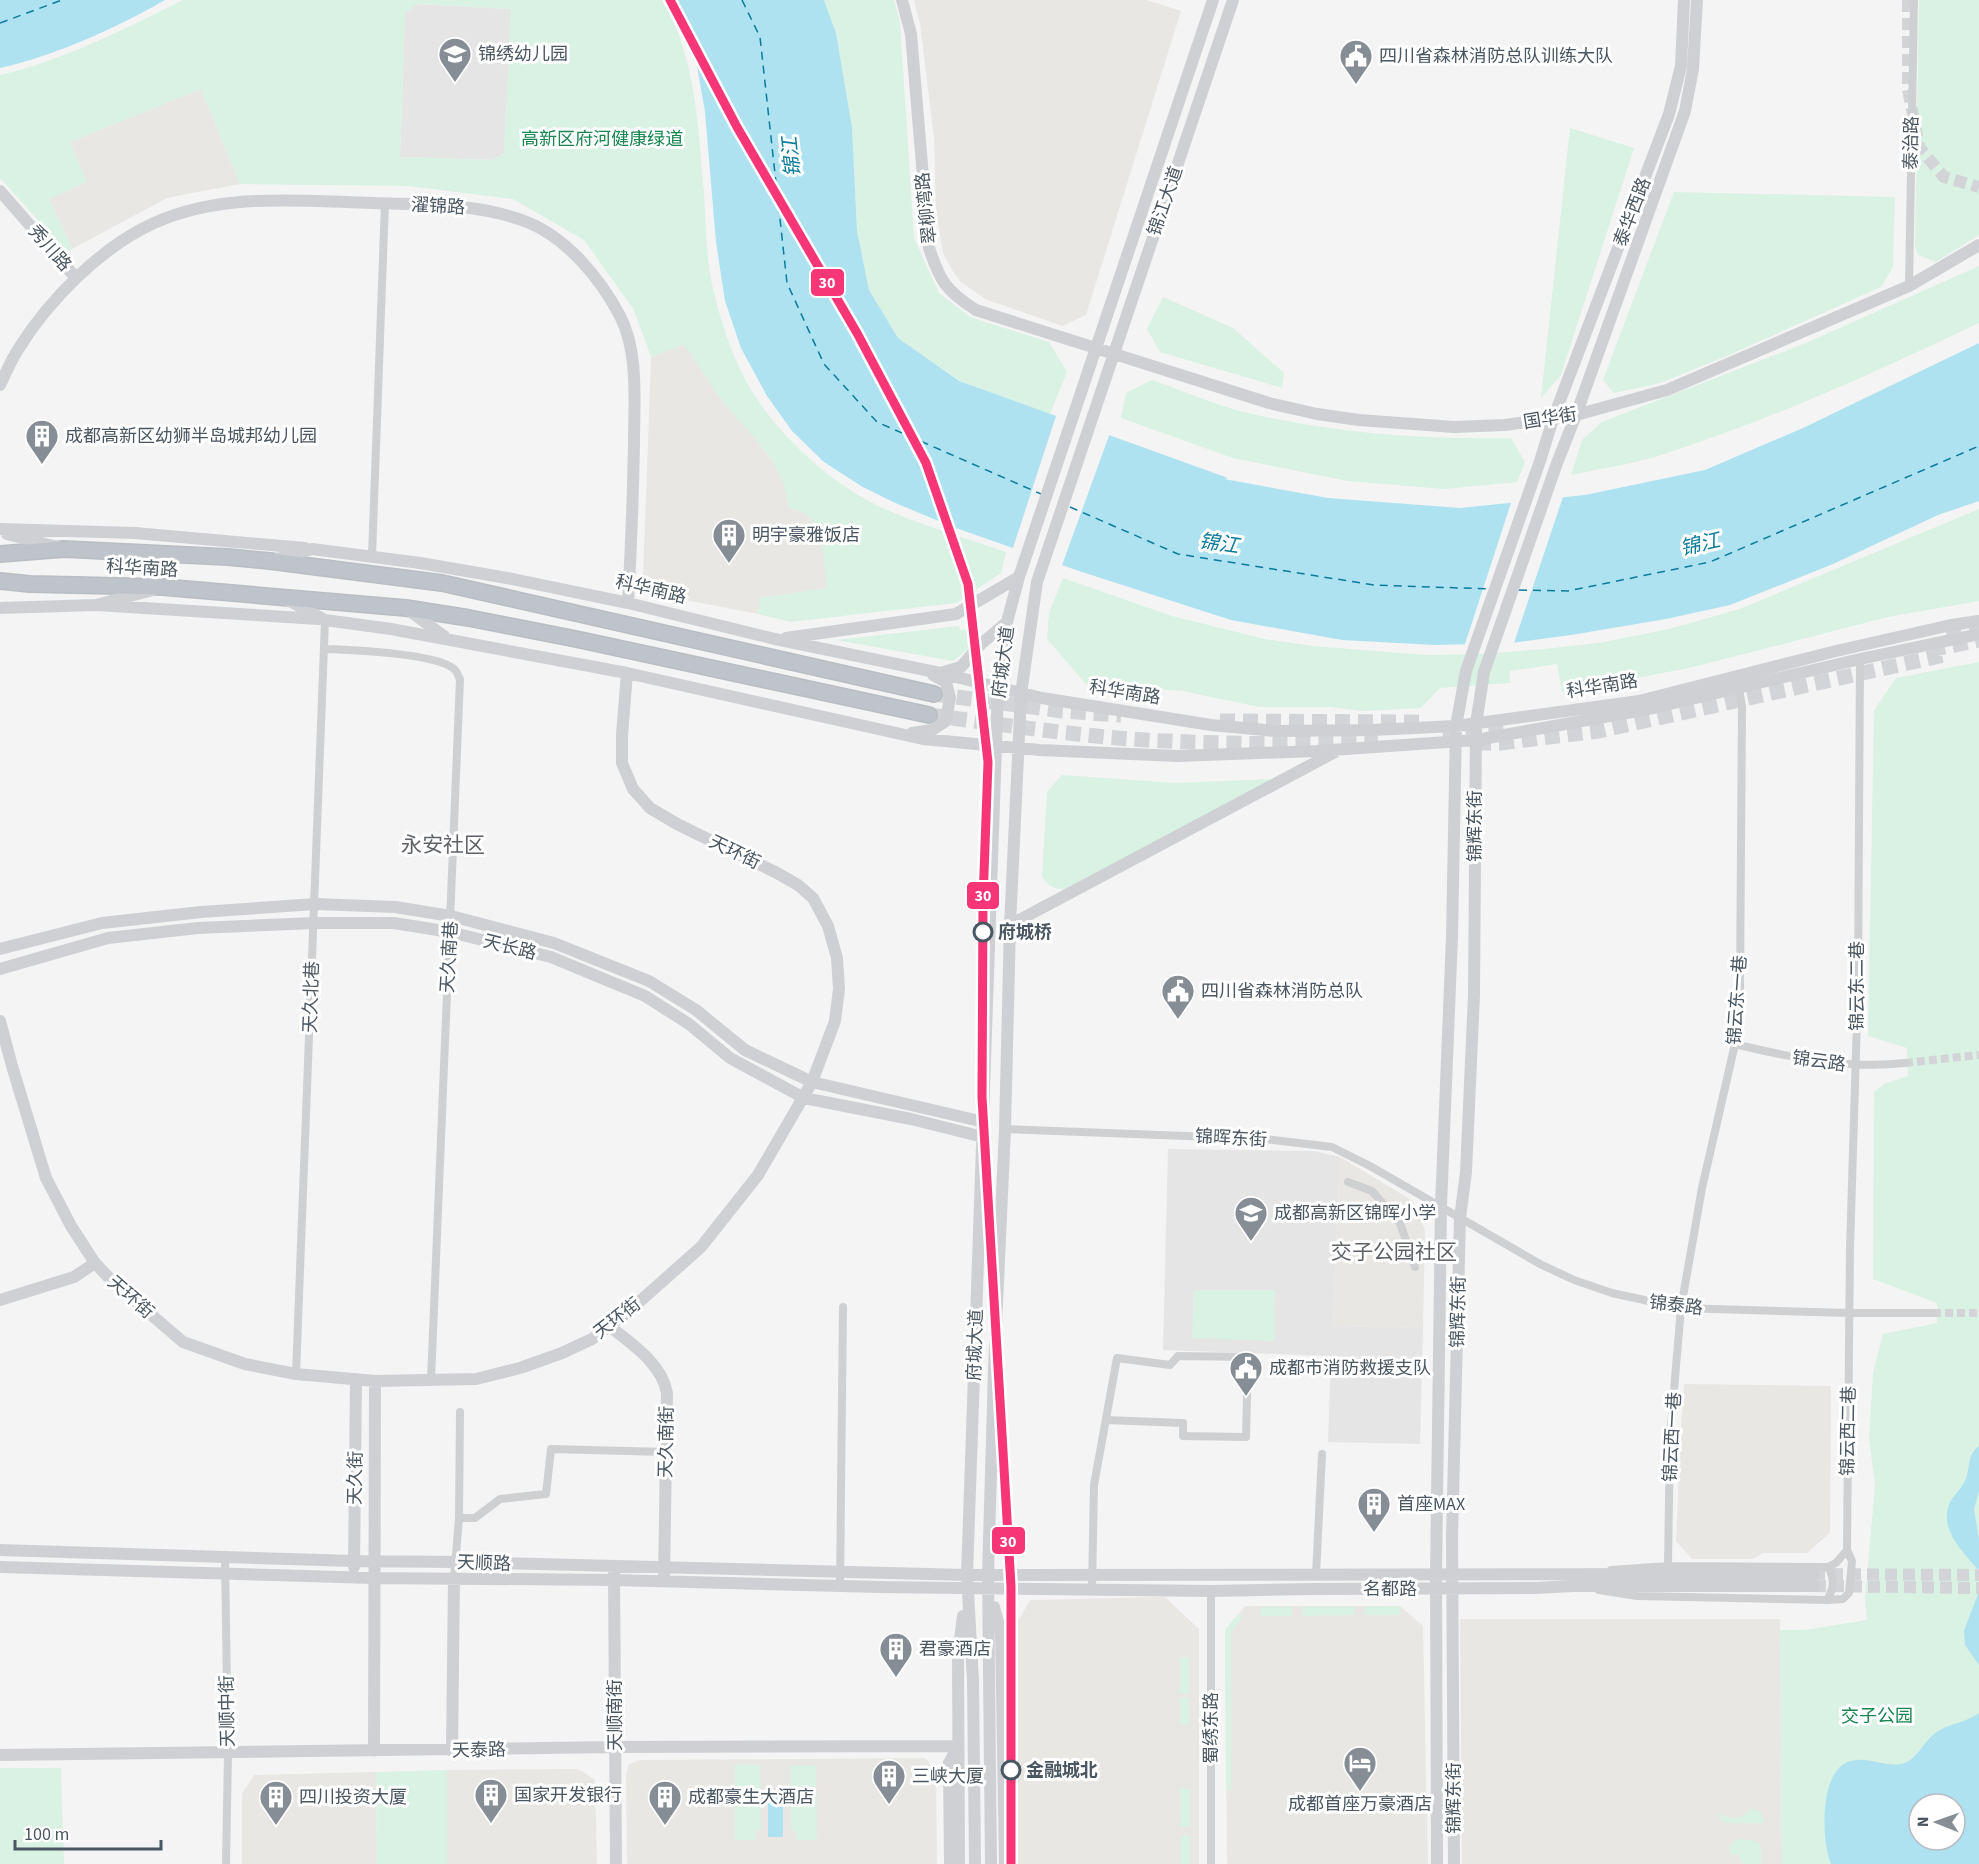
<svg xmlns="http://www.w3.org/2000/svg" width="1979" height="1864" font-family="'Source Sans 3','Noto Sans SC',sans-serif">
<rect width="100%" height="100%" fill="#f4f4f4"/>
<path fill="#e8e7e3" d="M 914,0 L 1147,0 L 1181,11 L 1086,315 L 1062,326 L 985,299 L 961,282 L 952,270 L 943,253 L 936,211 L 934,137 L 920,24 Z
M 201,89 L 240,184 L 167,198 L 72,249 L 49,199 L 86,182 L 70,142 Z
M 684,343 L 719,396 L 755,437 L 780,472 L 787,493 L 788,507 L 807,514 L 821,529 L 828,588 L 761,598 L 758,614 L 654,594 L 643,580 L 651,357 Z
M 1340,1157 L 1413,1201 L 1425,1230 L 1423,1328 L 1333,1326 Z
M 1684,1384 L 1831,1386 L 1830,1533 L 1807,1553 L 1763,1553 L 1753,1559 L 1692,1559 L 1676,1541 L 1680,1443 Z
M 1165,1597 L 1199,1629 L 1199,1864 L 1018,1864 L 1018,1621 L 1030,1600 Z
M 1245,1606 L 1400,1606 L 1423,1626 L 1428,1864 L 1227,1864 L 1225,1630 Z
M 1460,1619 L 1780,1619 L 1782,1864 L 1462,1864 Z
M 925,1758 L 936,1770 L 937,1864 L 627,1864 L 626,1775 L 629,1764 L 641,1760 Z
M 578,1769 L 595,1780 L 597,1864 L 447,1864 L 447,1770 Z
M 376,1772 L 377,1864 L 242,1864 L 242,1794 L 254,1775 Z"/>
<path fill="#e6e5e6" d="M 417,4 L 512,9 L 504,153 L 493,160 L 400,157 L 405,13 Z
M 1168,1149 L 1313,1151 L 1340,1157 L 1333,1326 L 1423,1328 L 1420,1444 L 1328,1442 L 1331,1356 L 1163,1350 Z"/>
<path fill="#d9f2e3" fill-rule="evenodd" d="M 183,0 L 662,0 C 667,11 674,21 678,32 C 697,84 699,139 704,193 C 706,223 706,255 712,284 C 721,324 735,367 759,402 C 792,449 841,491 894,513 C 930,528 969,539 1006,552 L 1001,573 L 956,603 L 790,622 L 758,614 L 760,598 L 827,588 L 821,529 L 807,514 L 788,507 C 784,457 745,432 718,395 C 706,378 696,361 684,344 L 651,357 L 634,310 L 584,240 L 513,199 L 409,186 L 240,184 L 201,89 L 70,142 L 87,182 L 49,199 L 72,249 L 67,252 L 0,178 L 0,75 C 65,60 124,29 183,0 ZM 417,4 L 511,9 L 504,153 L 493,160 L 400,157 L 405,14 Z
M 824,0 L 894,0 L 900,22 L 914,238 L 939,293 L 970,317 L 1049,342 L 1067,372 L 1050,414 L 959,381 L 898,338 L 869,290 L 857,231 L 852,127 L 836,33 Z
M 1919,0 L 1979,0 L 1979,235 L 1936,262 L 1918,255 L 1915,245 Z
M 1570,128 L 1634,148 L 1561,375 L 1541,398 Z
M 1674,192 L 1895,197 L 1893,267 L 1881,287 L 1729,355 L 1660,383 L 1614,393 L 1603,380 Z
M 1979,266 L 1979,323 C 1876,372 1773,419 1664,454 C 1634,464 1602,468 1571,475 L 1582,440 L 1602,422 L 1806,343 Z
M 1163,297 L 1233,328 L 1284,373 L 1282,388 L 1160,352 L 1147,329 Z
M 1152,380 C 1184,391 1215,405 1248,413 C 1334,433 1423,440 1511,438 L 1525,462 L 1517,482 L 1444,489 L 1348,481 L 1233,458 L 1121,418 L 1126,393 Z
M 1979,509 L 1979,601 L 1888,617 L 1689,668 L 1562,692 L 1557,664 L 1510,671 L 1510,683 L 1440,688 L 1421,708 L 1364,711 L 1329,707 L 1259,707 L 1183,691 L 1086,684 L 1047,639 L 1049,613 L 1063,578 L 1172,616 L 1265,639 L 1313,646 L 1426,655 L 1482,654 L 1544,649 L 1599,643 L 1669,629 L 1740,609 Z
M 959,626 L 960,630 L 970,629 L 975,644 L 953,661 L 836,640 Z
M 1979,662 L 1979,1864 L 1782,1864 L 1780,1630 L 1804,1630 L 1867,1620 L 1865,1599 L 1875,1485 L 1869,1438 L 1873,1373 L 1883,1334 L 1937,1323 L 1937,1303 L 1873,1279 L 1874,1092 L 1884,1084 L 1908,1076 L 1907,1048 L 1868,1036 L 1874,710 L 1896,678 ZM 1919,1804 L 1955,1804 L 1955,1840 L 1919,1840 Z
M 1062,775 L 1175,783 L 1273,779 L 1072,888 C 1057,890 1050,889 1042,877 L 1047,792 Z
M 1194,1290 L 1275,1290 L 1274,1341 L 1192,1338 Z
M 1400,1606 L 1400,1615 L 1365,1615 L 1365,1607 Z
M 1261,1607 L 1292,1607 L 1292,1616 L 1261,1616 Z
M 1303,1607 L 1354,1607 L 1354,1615 L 1303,1616 Z
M 1238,1614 L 1242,1618 L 1231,1632 L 1231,1790 L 1226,1790 L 1225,1630 Z
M 1180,1657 L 1189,1657 L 1189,1693 L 1180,1693 Z
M 1180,1698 L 1189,1698 L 1189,1724 L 1180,1724 Z
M 735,1765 L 760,1765 L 761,1830 L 756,1830 L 755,1840 L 735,1840 Z
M 816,1765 L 817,1840 L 797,1840 L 796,1831 L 791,1830 L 790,1766 Z
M 0,1768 L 61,1768 L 64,1864 L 0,1864 Z
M 447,1770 L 447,1864 L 377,1864 L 376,1772 Z
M 1180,1788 L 1190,1789 L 1190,1827 L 1181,1827 Z
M 1750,1808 L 1761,1812 L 1764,1823 L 1727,1823 L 1722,1821 L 1716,1811 C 1726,1819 1744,1822 1750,1808 Z
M 1181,1836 L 1190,1836 L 1190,1864 L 1181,1864 Z
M 1736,1839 L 1757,1841 L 1761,1847 L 1761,1864 L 1743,1864 L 1737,1853 L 1731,1856 L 1729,1847 Z"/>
<path fill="#aee2f0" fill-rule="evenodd" d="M 0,0 L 165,0 C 114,29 57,55 0,68 Z
M 670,0 L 824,0 L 836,33 L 852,127 L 857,231 L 869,290 L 898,338 L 959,381 L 1228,478 L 1224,479 L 1328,498 L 1460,508 L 1585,495 L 1705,470 L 1803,428 L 1979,343 L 1979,501 L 1938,515 L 1833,564 L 1730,605 L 1666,619 L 1571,635 L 1512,643 L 1435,645 L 1342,640 L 1231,620 L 1079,571 L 953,527 L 893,502 L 861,486 L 824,462 L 792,431 L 767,396 L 741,348 L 725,301 L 716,242 L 705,112 L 696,60 L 683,22 Z
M 1979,1446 L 1979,1491 L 1974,1509 L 1979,1540 L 1979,1571 C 1963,1551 1938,1530 1950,1502 C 1954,1495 1960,1490 1964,1483 C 1971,1471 1966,1455 1979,1446 Z
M 1979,1591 L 1979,1665 L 1965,1645 L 1964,1631 Z
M 1979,1713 L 1979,1864 L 1831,1864 C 1821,1840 1819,1768 1851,1761 C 1870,1756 1887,1769 1905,1763 C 1917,1758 1924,1742 1934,1734 C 1948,1723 1966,1723 1979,1713 ZM 1919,1804 L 1955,1804 L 1955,1840 L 1919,1840 Z
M 783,1795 L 783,1837 L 768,1837 L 768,1796 Z"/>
<path fill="#f4f4f4" d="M 1057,413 L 1110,433 L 1061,568 L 1012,551 Z
M 1564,494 L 1513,646 L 1464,647 L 1512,500 Z"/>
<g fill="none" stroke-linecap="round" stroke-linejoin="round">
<path stroke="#0c7c9b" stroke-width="1.5" stroke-dasharray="8 6" stroke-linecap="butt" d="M 742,0 L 760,37 L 787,283 L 824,364 L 877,422 L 1041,494
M 0,23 L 62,0
M 1070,507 L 1178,554 L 1374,585 L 1490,589
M 1519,590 L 1568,591 L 1710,562 L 1979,446"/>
<path stroke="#d2d4d7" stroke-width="8" stroke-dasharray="8 4" stroke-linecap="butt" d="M 1905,1063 L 1979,1055
M 1933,1313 L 1979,1313"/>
<path stroke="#d2d4d7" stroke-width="12" stroke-dasharray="12 6" stroke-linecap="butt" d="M 1908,0 L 1908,89 L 1919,147 L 1944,177 L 1979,187
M 1813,1574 L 1979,1575
M 1814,1586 L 1979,1588"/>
<path stroke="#d2d4d7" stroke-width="15" stroke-dasharray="15 8" stroke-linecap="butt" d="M 1946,631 L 1979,627
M 1930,650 L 1979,640
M 934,694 L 1062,711 L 1121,715
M 929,715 C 1008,725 1087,738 1166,741 C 1236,744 1308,745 1378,741
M 1220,721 L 1421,722
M 1443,737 L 1509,729
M 1476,743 L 1500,743 L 1599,731 L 1944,655"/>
<defs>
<path id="highway" d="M 0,554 L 64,549 L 228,557 L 270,561 L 442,583 L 934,694
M 0,581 L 30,584 L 162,587 L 406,608 L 469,618 L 576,639 L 929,715"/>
</defs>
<use href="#highway" stroke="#b9bec3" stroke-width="18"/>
<path stroke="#ced0d2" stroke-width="8" d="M 1909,286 L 1914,0
M 372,556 L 385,203
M 324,649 C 350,650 439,653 455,670 C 458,673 458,676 460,679 L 431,1380
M 1735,1044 C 1792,1058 1846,1069 1905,1063
M 1005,1129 L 1265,1139 L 1332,1147 L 1370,1166 L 1540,1264 L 1574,1280 L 1612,1293 L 1681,1308 L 1849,1313 L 1933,1313
M 1348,1182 L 1372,1191 L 1400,1223 L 1415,1267
M 296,1374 L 325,620
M 459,1518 L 475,1518 L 500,1499 L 546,1494 L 551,1449 L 666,1452
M 225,1557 L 228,1753 L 226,1864
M 1668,1566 L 1670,1437 L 1681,1308 L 1702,1188 L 1735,1044 L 1740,986 L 1742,707 L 1739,688
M 1611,1570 L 1668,1566 L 1828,1567 L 1836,1563 L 1847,1550
M 1316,1575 L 1322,1454
M 454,1578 L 459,1518 L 460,1412
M 840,1586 L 843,1307
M 1092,1588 L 1094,1485 L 1117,1358 L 1170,1365 L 1178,1356 L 1248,1357 L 1246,1437 L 1183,1436 L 1183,1423 L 1106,1420
M 1599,1590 L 1637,1596 L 1827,1600 L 1843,1599 L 1849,1593 L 1852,1561 L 1847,1550 L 1850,1249 L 1858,985 L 1860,659
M 1211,1591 L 1211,1864
M 1827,1600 C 1834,1588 1835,1579 1828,1567"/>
<path stroke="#ced0d4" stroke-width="12" d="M 902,0 L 911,34 L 929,248 C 940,281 946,291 976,310 L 1269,403 L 1317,414 L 1359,420 L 1454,427 L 1505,425 L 1576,415 L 1667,390 L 1909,286 L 1979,245
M 0,191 L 76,278
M 0,385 C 6,373 11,360 19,348 C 49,300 101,247 154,223 C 223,192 300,201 373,203 C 425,205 478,203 527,222 C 567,238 600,278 620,316 C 639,352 634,403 634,443 C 633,497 631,550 628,603
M 0,529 L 135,533 L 305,548
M 7,534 L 57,547
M 274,560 L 312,549 L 420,563 L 507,578 L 628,603 L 775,639 L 940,673 L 1042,698 L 1211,725 L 1276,731 L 1372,730 L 1456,726 L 1639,701 L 1836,651 L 1951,625 L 1979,621
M 286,599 L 325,620 L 391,629 L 627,673 L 923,739 L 1040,750 L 1177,756 L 1317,751 L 1476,740 L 1649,709 L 1860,659 L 1979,634
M 96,605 L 319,619
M 0,608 L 96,605 L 153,590
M 407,609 L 444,636
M 786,638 L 956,614 L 1019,577
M 940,673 L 961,667 L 981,644 L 1007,622
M 912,733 L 932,730 L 946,721 L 950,698 L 946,682 L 933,675
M 1010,925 L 1335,752
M 0,949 L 102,923 L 201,912 L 315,904 L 395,907 L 451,916 L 554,943 L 649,981 L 696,1010 L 745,1050 L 812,1082 L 984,1122
M 0,969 L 108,938 L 198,928 L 314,923 L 394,923 L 450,932 L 551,957 L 645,996 L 689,1024 L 730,1058 L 804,1098 L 911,1119 L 983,1137
M 0,1021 L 12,1066 L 46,1178 L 71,1226 L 95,1263 L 113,1282 L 183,1342 L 245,1364 L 296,1374 L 375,1381 L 476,1379 L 520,1368 L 562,1353 L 592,1339 L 629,1311 L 701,1247 L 758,1175 L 812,1082 L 835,1021 L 839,989 L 837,958 L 828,926 L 813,898 L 798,885 L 777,873 L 677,824 L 650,808 L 633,789 L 622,763 L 622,735 L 627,673
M 0,1300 L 74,1277 L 95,1263
M 609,1326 C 632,1344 662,1364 667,1393 L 664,1577
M 0,1550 L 354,1561 L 455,1562 L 967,1575 L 1813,1574
M 0,1567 L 373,1578 L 614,1580 L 879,1587 L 1211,1591 L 1314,1589 L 1534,1588 L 1575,1586 L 1814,1586
M 354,1567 L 356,1379
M 614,1574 L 616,1864
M 994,1607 L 1001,1633 L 1005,1864
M 374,1751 L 375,1381
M 452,1751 L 454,1578
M 0,1755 L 615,1747 L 958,1746 L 949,1763 L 950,1864
M 959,1864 L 958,1656 L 963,1616
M 975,1864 L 973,1680 L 967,1575 L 996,746 L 998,689 L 1007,622 L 1019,577 L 1213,0
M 991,1864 L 988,1575 L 994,1369 L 1005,1129 L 1010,925 L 1021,694 L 1037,582 L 1233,0
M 1437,1864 L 1436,1575 L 1441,1206 L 1452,937 L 1456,726 L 1466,671 L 1540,461 L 1553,419 L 1669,114 L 1681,66 L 1684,0
M 1454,1864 L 1452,1537 L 1460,1218 L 1466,1172 L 1474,995 L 1476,724 L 1484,672 L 1557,463 L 1576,415 L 1685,111 L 1693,69 L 1697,0"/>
<use href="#highway" stroke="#bec4c9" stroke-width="15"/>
<defs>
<path id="metro-1" d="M 670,0 L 737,127 L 857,333 L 926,463 L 968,584 L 988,762 L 983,901 L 982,1097 L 1011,1586 L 1011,1864"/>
</defs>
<use href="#metro-1" stroke="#fff" stroke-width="14"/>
<use href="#metro-1" stroke="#f63676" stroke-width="9"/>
</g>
<defs>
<symbol id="school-pin" viewBox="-11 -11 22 30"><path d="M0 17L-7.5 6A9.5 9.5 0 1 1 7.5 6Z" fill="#868d94" stroke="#fff"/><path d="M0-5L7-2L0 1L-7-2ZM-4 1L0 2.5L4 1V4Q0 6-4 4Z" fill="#fff"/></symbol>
<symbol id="civic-pin" viewBox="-11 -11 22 30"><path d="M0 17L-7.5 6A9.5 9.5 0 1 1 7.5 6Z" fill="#868d94" stroke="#fff"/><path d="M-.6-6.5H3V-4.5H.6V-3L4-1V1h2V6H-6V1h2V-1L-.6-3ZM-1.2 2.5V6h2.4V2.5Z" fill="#fff"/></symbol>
<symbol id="building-pin" viewBox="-11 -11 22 30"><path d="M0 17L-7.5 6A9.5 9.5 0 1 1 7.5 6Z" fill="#868d94" stroke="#fff"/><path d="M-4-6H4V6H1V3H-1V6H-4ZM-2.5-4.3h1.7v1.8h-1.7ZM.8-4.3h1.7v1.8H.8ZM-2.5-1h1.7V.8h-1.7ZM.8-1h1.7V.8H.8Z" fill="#fff"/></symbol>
<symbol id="hotel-pin" viewBox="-11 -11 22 30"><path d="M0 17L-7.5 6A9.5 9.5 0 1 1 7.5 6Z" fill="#868d94" stroke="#fff"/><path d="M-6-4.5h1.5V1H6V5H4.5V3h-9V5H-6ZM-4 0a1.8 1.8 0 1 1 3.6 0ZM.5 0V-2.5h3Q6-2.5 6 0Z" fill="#fff"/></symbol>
</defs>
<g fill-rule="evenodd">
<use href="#school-pin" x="436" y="35" width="38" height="52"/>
<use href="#civic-pin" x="1337" y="37" width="38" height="52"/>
<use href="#building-pin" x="23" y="417" width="38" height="52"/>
<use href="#building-pin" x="710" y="516" width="38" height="52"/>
<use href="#civic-pin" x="1159" y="972" width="38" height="52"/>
<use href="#school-pin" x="1232" y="1194" width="38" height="52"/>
<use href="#civic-pin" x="1227" y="1349" width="38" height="52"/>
<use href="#building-pin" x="1355" y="1485" width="38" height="52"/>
<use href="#building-pin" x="877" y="1630" width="38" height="52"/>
<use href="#hotel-pin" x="1341" y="1744" width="38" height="52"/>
<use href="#building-pin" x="870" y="1757" width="38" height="52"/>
<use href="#building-pin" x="472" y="1776" width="38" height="52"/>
<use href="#building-pin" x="257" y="1778" width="38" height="52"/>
<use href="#building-pin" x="646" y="1778" width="38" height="52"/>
</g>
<g fill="#fff" stroke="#4a5661" stroke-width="3">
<circle cx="983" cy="932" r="9"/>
<circle cx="1011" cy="1770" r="9"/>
</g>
<g text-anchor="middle" stroke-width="6" stroke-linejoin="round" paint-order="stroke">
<g font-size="18" fill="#4a5661" stroke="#fff" text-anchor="start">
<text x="478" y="60">锦绣幼儿园</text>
<text x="1379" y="62">四川省森林消防总队训练大队</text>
<text x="65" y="442">成都高新区幼狮半岛城邦幼儿园</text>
<text x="752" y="541">明宇豪雅饭店</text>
<text x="1201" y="997">四川省森林消防总队</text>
<text x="1274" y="1219">成都高新区锦晖小学</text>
<text x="1269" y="1374">成都市消防救援支队</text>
<text x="1397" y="1510">首座MAX</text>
<text x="919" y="1655">君豪酒店</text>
<text x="912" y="1782">三峡大厦</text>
<text x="514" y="1801">国家开发银行</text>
<text x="299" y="1803">四川投资大厦</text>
<text x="688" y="1803">成都豪生大酒店</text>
<text x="1360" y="1810" text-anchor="middle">成都首座万豪酒店</text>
</g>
<g font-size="18" fill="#17864f" stroke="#fff">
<text x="602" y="145">高新区府河健康绿道</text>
<text x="1877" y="1722">交子公园</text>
</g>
<g font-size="18" fill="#4a5661" stroke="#fff">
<text transform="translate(1911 143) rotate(-89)" y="6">泰治路</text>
<text transform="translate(1165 201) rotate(-71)" y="6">锦江大道</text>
<text transform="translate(438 206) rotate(3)" y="6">濯锦路</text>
<text transform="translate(926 208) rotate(-96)" y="6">翠柳湾路</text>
<text transform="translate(1632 212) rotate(-69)" y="6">泰华西路</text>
<text transform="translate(50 248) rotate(49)" y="6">秀川路</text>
<text transform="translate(1550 418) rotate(-9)" y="6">国华街</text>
<text transform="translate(142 568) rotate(3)" y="6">科华南路</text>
<text transform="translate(651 589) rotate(13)" y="6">科华南路</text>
<text transform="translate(1003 662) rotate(-83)" y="6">府城大道</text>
<text transform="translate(1602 686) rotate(-9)" y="6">科华南路</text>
<text transform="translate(1125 692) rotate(9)" y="6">科华南路</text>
<text transform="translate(1475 826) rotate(-90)" y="6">锦辉东街</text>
<text transform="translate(735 852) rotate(26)" y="6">天环街</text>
<text transform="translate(510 947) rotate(14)" y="6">天长路</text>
<text transform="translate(449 957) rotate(-87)" y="6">天久南巷</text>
<text transform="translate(1857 986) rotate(-90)" y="6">锦云东二巷</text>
<text transform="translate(311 997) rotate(-88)" y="6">天久北巷</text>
<text transform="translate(1737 1000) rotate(-86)" y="6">锦云东一巷</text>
<text transform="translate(1819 1061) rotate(8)" y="6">锦云路</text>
<text transform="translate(1231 1138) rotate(3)" y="6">锦晖东街</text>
<text transform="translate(131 1297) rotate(41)" y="6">天环街</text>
<text transform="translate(1676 1305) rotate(7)" y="6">锦泰路</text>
<text transform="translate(1458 1312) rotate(-89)" y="6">锦辉东街</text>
<text transform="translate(617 1318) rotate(-38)" y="6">天环街</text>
<text transform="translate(975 1345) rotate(-88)" y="6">府城大道</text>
<text transform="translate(1848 1431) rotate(-89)" y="6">锦云西二巷</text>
<text transform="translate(1672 1437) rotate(-87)" y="6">锦云西一巷</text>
<text transform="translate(666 1442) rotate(-89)" y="6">天久南街</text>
<text transform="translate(355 1478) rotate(-89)" y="6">天久街</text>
<text transform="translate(484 1563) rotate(2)" y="6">天顺路</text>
<text x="1390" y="1595">名都路</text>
<text transform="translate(227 1711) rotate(-91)" y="6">天顺中街</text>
<text transform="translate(615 1715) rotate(-90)" y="6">天顺南街</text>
<text transform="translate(1211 1728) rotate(-90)" y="6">蜀绣东路</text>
<text transform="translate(479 1750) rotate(-1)" y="6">天泰路</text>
<text transform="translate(1454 1798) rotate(-90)" y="6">锦辉东街</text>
</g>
<g font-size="18" font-weight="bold" fill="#4a5661" stroke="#fff" text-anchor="start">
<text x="998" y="938">府城桥</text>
<text x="1026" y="1776">金融城北</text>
</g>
<g font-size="20" font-style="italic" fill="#0c7c9b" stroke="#fff">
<text transform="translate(791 157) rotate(-96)" y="7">锦江</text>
<text transform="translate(1219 543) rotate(8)" y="7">锦江</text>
<text transform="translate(1700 544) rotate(-13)" y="7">锦江</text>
</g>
<g font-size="21" fill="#5f6368" stroke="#fff">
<text x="443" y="852">永安社区</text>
<text x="1394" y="1259">交子公园社区</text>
</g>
</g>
<g stroke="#fff" stroke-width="2">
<rect x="810" y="268" width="35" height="29" rx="6" fill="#f63676"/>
<rect x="966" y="881" width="34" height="29" rx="6" fill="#f63676"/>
<rect x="991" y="1526" width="35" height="29" rx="6" fill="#f63676"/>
</g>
<g font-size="16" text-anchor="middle" font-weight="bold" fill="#fff">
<text x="827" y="288">30</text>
<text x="983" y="901">30</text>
<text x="1008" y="1547">30</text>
</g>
<g transform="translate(1937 1822) rotate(271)"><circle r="28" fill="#ffffff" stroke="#b7bbc0" stroke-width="1.5"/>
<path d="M0-4.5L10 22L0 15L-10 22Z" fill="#868d94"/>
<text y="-9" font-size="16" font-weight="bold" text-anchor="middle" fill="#4a5661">N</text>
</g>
<path d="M15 1840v9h146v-9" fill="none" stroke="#4a5661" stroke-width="3"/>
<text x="24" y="1840" font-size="18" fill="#4a5661" stroke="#ffffff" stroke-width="4.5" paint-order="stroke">100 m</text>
</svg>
